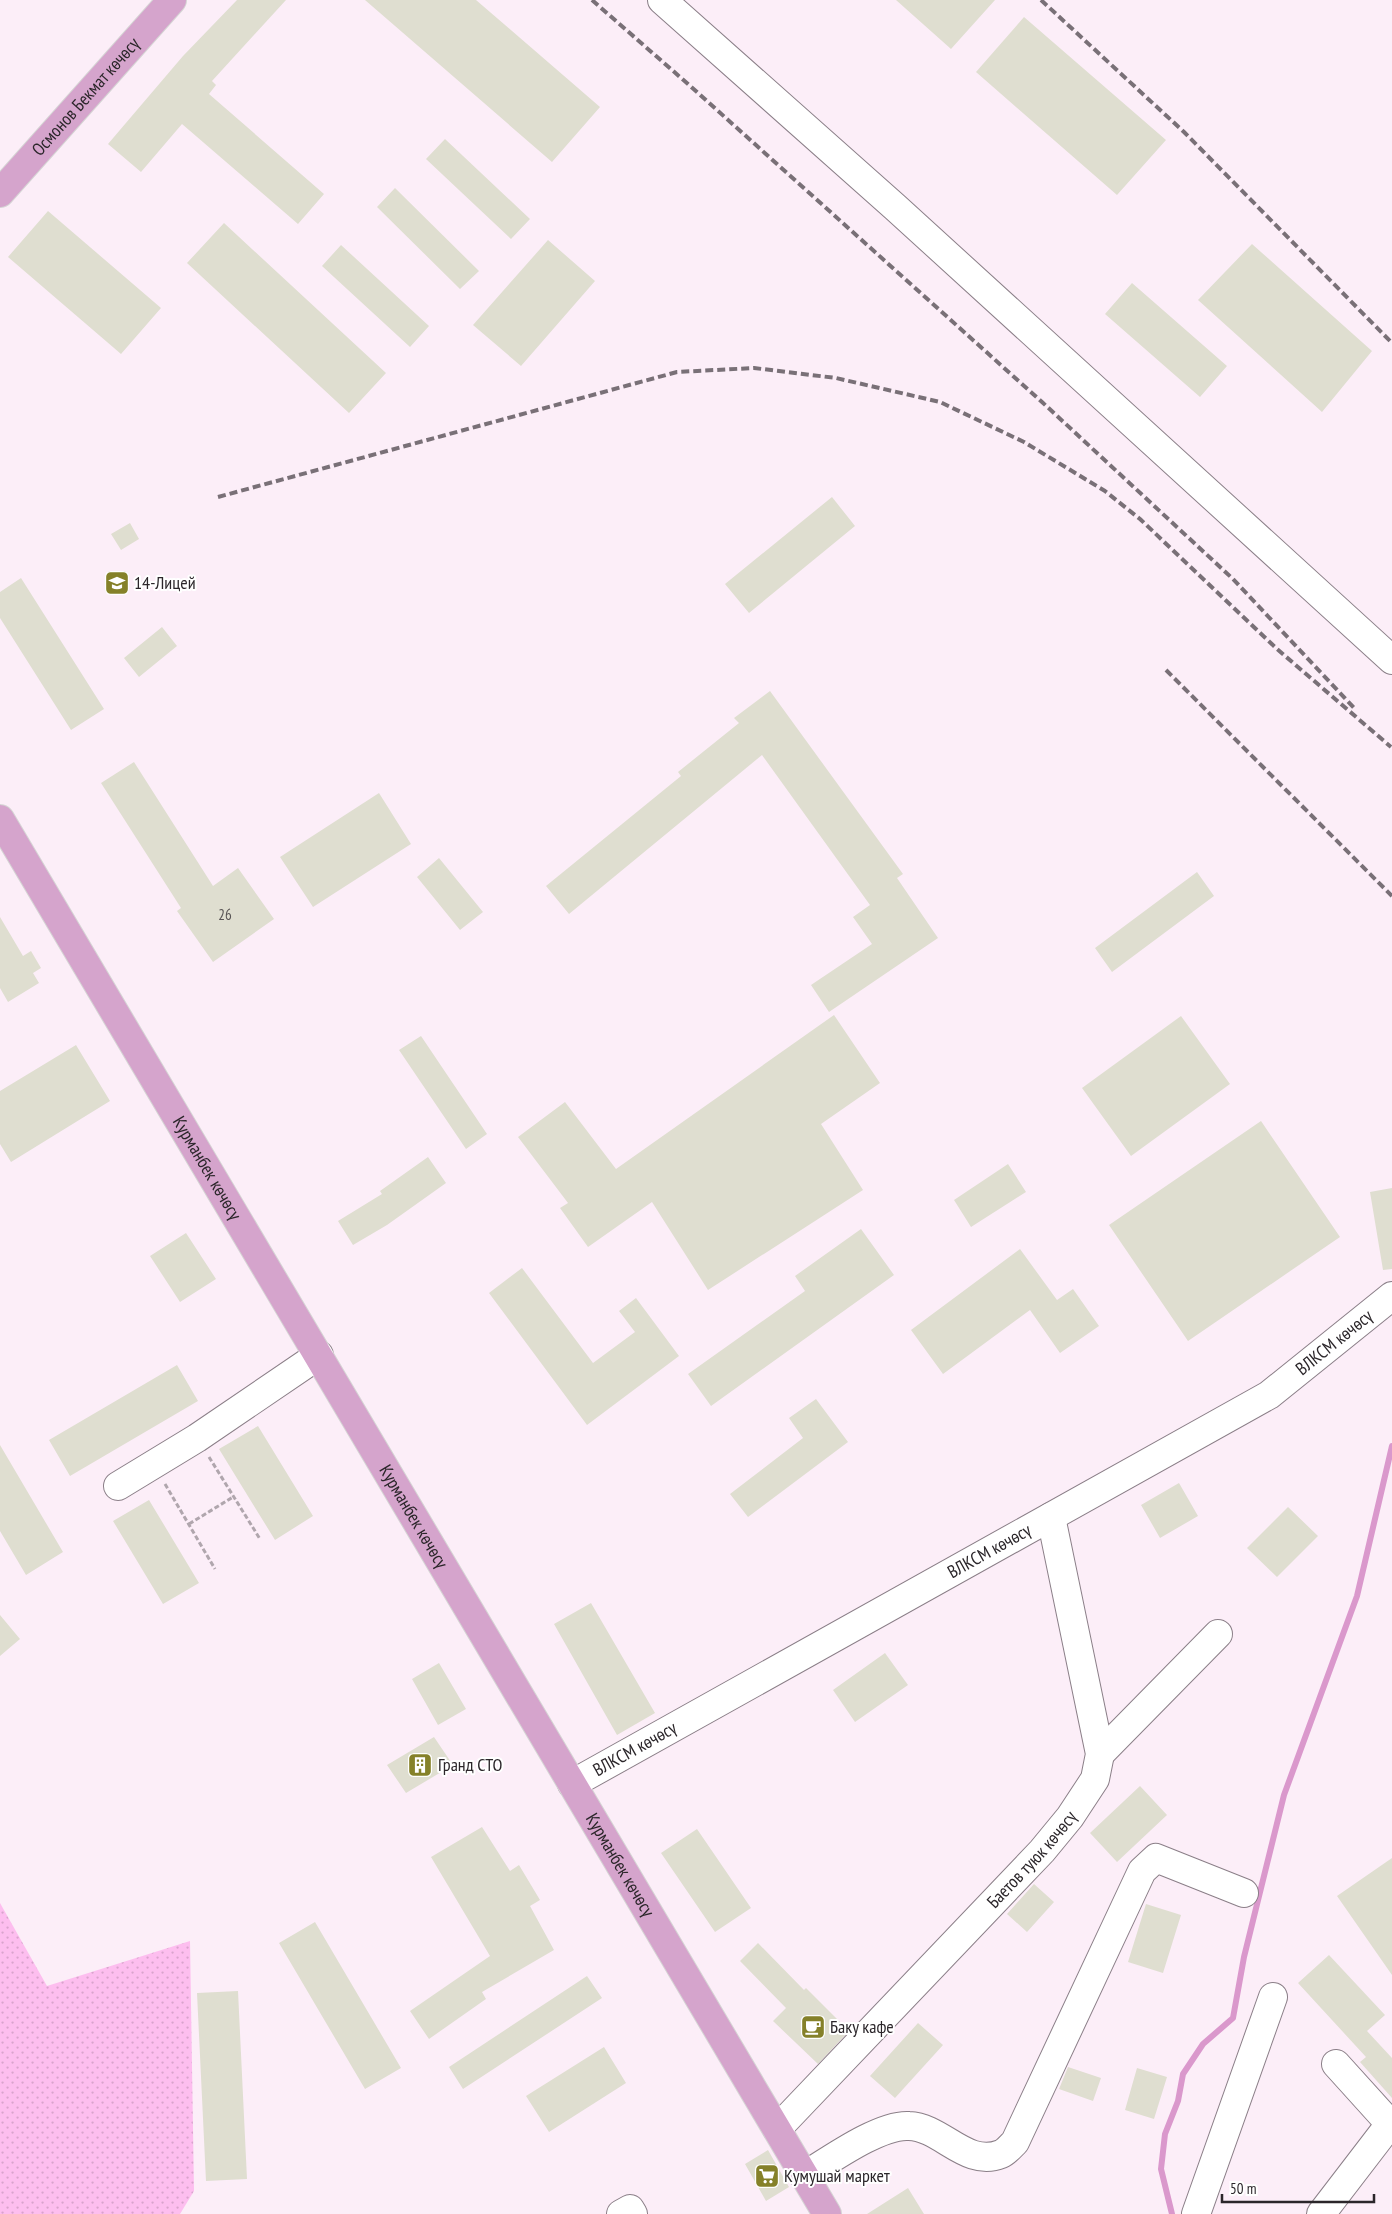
<svg xmlns="http://www.w3.org/2000/svg" width="1392" height="2214" font-family="'PT Sans Narrow',sans-serif">
<defs>
<pattern id="grass-dots" width="8" height="8" patternUnits="userSpaceOnUse" patternTransform="scale(1.25)"><rect width="8" height="8" fill="#fdbeef"/><path d="M2 2h.1M6 6h.1" fill="none" stroke="#d9a3cd" stroke-width="1.8" stroke-linecap="round"/></pattern>
</defs>
<rect width="100%" height="100%" fill="#fceef8"/>
<path fill="url(#grass-dots)" d="M 0,1903 L 47,1986 L 190,1941 L 194,2191 L 180,2214 L 0,2214 Z"/>
<g fill="none" stroke-linecap="round" stroke-linejoin="round">
<path stroke="#da98cc" stroke-width="6" d="M 1172,2214 L 1161,2169 L 1165,2134 L 1178,2101 L 1183,2074 L 1203,2044 L 1233,2018 L 1244,1957 L 1284,1795 L 1357,1596 L 1392,1446"/>
</g>
<path fill="#dfded0" d="M 237,0 L 286,0 L 212,81 L 216,85 L 209,94 L 324,194 L 298,224 L 182,124 L 141,172 L 108,144 L 183,56 Z
M 365,0 L 476,0 L 600,107 L 552,162 Z
M 896,0 L 995,0 L 951,49 Z
M 1024,17 L 1166,140 L 1117,195 L 976,72 Z
M 445,139 L 530,219 L 511,239 L 426,159 Z
M 395,188 L 479,271 L 460,289 L 377,207 Z
M 48,211 L 161,308 L 121,354 L 8,257 Z
M 224,223 L 386,373 L 349,413 L 187,263 Z
M 548,240 L 595,281 L 521,366 L 473,325 Z
M 1252,244 L 1372,351 L 1322,412 L 1198,300 Z
M 341,245 L 429,326 L 410,347 L 322,266 Z
M 1132,283 L 1227,366 L 1200,397 L 1105,314 Z
M 832,497 L 855,526 L 749,613 L 725,584 Z
M 130,523 L 139,539 L 121,550 L 111,534 Z
M 21,578 L 104,709 L 71,730 L 0,618 L 0,592 Z
M 162,627 L 177,646 L 139,677 L 124,658 Z
M 770,691 L 903,874 L 897,878 L 938,938 L 829,1012 L 811,985 L 872,944 L 853,917 L 870,905 L 762,755 L 569,914 L 546,886 L 681,776 L 678,772 L 739,723 L 734,718 Z
M 134,762 L 213,886 L 238,868 L 274,919 L 213,962 L 177,911 L 181,908 L 101,783 Z
M 379,793 L 411,844 L 313,907 L 280,857 Z
M 439,858 L 483,912 L 460,930 L 417,877 Z
M 1197,872 L 1214,896 L 1112,972 L 1095,948 Z
M 0,917 L 23,956 L 31,951 L 41,968 L 33,973 L 39,983 L 8,1002 L 0,988 Z
M 834,1015 L 880,1083 L 821,1124 L 863,1190 L 708,1290 L 652,1202 L 588,1247 L 560,1208 L 568,1203 L 518,1137 L 565,1102 L 616,1169 Z
M 1181,1016 L 1230,1084 L 1131,1156 L 1082,1088 Z
M 421,1036 L 487,1134 L 466,1149 L 399,1050 Z
M 76,1045 L 110,1101 L 11,1162 L 0,1144 L 0,1091 Z
M 1261,1121 L 1340,1237 L 1188,1341 L 1109,1225 Z
M 428,1157 L 446,1183 L 387,1225 L 353,1245 L 338,1221 L 382,1194 L 380,1191 Z
M 1008,1164 L 1026,1192 L 971,1227 L 954,1200 Z
M 1392,1188 L 1392,1269 L 1383,1270 L 1370,1192 Z
M 861,1229 L 894,1275 L 711,1406 L 688,1374 L 805,1291 L 795,1276 Z
M 186,1233 L 216,1279 L 180,1302 L 150,1256 Z
M 1020,1249 L 1057,1300 L 1073,1289 L 1099,1326 L 1060,1353 L 1030,1310 L 943,1374 L 911,1330 Z
M 522,1268 L 593,1363 L 635,1332 L 619,1311 L 636,1298 L 679,1356 L 587,1425 L 489,1293 Z
M 177,1365 L 198,1401 L 70,1476 L 49,1440 Z
M 816,1399 L 848,1442 L 748,1517 L 730,1494 L 803,1438 L 789,1418 Z
M 258,1426 L 313,1516 L 275,1540 L 219,1449 Z
M 0,1445 L 63,1552 L 26,1575 L 0,1531 Z
M 1179,1483 L 1198,1516 L 1160,1538 L 1141,1505 Z
M 149,1500 L 199,1583 L 163,1604 L 113,1521 Z
M 1288,1507 L 1318,1536 L 1277,1577 L 1247,1548 Z
M 591,1603 L 655,1713 L 617,1735 L 554,1624 Z
M 0,1615 L 20,1639 L 0,1656 Z
M 885,1653 L 908,1685 L 855,1722 L 833,1690 Z
M 439,1663 L 466,1709 L 438,1725 L 412,1679 Z
M 434,1737 L 453,1765 L 406,1793 L 387,1765 Z
M 1140,1786 L 1167,1815 L 1117,1862 L 1090,1833 Z
M 482,1827 L 510,1871 L 519,1865 L 540,1900 L 530,1906 L 554,1950 L 482,1992 L 486,1999 L 429,2039 L 410,2011 L 490,1956 L 431,1857 Z
M 697,1829 L 751,1908 L 715,1932 L 661,1853 Z
M 1392,1858 L 1392,1975 L 1337,1896 Z
M 1034,1884 L 1054,1902 L 1027,1932 L 1007,1914 Z
M 1146,1904 L 1181,1915 L 1163,1973 L 1128,1962 Z
M 315,1922 L 401,2068 L 365,2089 L 279,1943 Z
M 758,1943 L 804,1990 L 806,1988 L 849,2031 L 818,2064 L 773,2021 L 786,2008 L 740,1961 Z
M 1329,1955 L 1385,2015 L 1367,2031 L 1392,2058 L 1392,2098 L 1360,2062 L 1366,2057 L 1298,1983 Z
M 587,1976 L 602,1998 L 463,2089 L 449,2067 Z
M 238,1991 L 247,2179 L 206,2181 L 197,1993 Z
M 918,2023 L 943,2045 L 895,2098 L 870,2076 Z
M 604,2047 L 626,2083 L 549,2132 L 526,2096 Z
M 1068,2067 L 1101,2078 L 1093,2101 L 1059,2089 Z
M 1137,2068 L 1167,2077 L 1154,2119 L 1125,2110 Z
M 768,2150 L 789,2187 L 766,2201 L 745,2164 Z
M 908,2188 L 924,2214 L 867,2214 Z"/>
<g fill="none" stroke-linecap="round" stroke-linejoin="round">
<defs>
<g id="minor">
<path d="M 662,0 L 895,207 L 1392,660"/>
<path d="M 118,1486 L 197,1438 L 319,1355"/>
<path d="M 1100,1754 L 1218,1634"/>
<path id="s1" d="M 572,1784 L 1269,1395 L 1392,1296"/>
<path d="M 1336,2064 L 1392,2126"/>
<path id="s2" d="M 777,2129 L 1042,1851 L 1070,1817 L 1095,1779 L 1100,1754 L 1051,1517"/>
<path d="M 804,2176 C 830,2160 880,2124 909,2126 C 942,2127 966,2168 1001,2154 C 1006,2152 1011,2146 1015,2142 L 1142,1871 L 1156,1858 L 1244,1893"/>
<path d="M 621,2214 L 630,2209 L 633,2214"/>
<path d="M 1196,2214 L 1273,1997"/>
<path d="M 1321,2214 L 1390,2124"/>
</g>
<g id="major">
<path id="s3" d="M 0,193 L 172,0"/>
<path id="s4" d="M 0,819 L 827,2214"/>
</g>
</defs>
<use href="#minor" stroke="#8b7f88" stroke-width="30"/>
<use href="#major" stroke="#d5d4d4" stroke-width="30"/>
<path stroke="#b0a6ad" stroke-width="3" stroke-dasharray="5 2.5" stroke-linecap="butt" d="M 209,1457 L 260,1539
M 165,1484 L 215,1569
M 189,1524 L 233,1497"/>
<use href="#minor" stroke="#fff" stroke-width="28"/>
<use href="#major" stroke="#d5a4cc" stroke-width="28"/>
<path stroke="#797077" stroke-width="4" stroke-dasharray="8 4" stroke-linecap="butt" d="M 592,0 L 688,84 L 1042,402 L 1233,579 L 1355,709
M 1041,0 L 1184,132 L 1392,343
M 218,497 L 677,372 L 754,368 L 836,378 L 940,402 L 1024,442 L 1105,491 L 1140,519 L 1277,649 L 1391,747
M 1166,670 L 1392,896"/>
</g>
<defs>
<symbol id="school-square" viewBox="-11 -11 22 22"><rect x="-9" y="-9" width="18" height="18" rx="4" fill="#858129" stroke="#fff"/><path d="M0-5L7-2L0 1L-7-2ZM-4 1L0 2.5L4 1V4Q0 6-4 4Z" fill="#fff"/></symbol>
<symbol id="building-square" viewBox="-11 -11 22 22"><rect x="-9" y="-9" width="18" height="18" rx="4" fill="#858129" stroke="#fff"/><path d="M-4-6H4V6H1V3H-1V6H-4ZM-2.5-4.3h1.7v1.8h-1.7ZM.8-4.3h1.7v1.8H.8ZM-2.5-1h1.7V.8h-1.7ZM.8-1h1.7V.8H.8Z" fill="#fff"/></symbol>
<symbol id="cafe-square" viewBox="-11 -11 22 22"><rect x="-9" y="-9" width="18" height="18" rx="4" fill="#858129" stroke="#fff"/><path d="M-5.5-4.5H6V0H3Q3 3.5 0 3.5H-2.5Q-5.5 3.5-5.5 0ZM3-3.2v2h1.7v-2ZM-6 4.5H4V6H-6Z" fill="#fff"/></symbol>
<symbol id="supermarket-square" viewBox="-11 -11 22 22"><rect x="-9" y="-9" width="18" height="18" rx="4" fill="#858129" stroke="#fff"/><path d="M-6-5.5h2.5l.6 2H6L4.5 2H-2.5L-4.4-4H-6ZM-1.5 3.2a1.3 1.3 0 1 0 .1 0ZM3 3.2a1.3 1.3 0 1 0 .1 0Z" fill="#fff"/></symbol>
</defs>
<g fill-rule="evenodd">
<use href="#school-square" x="103" y="569" width="28" height="28"/>
<use href="#building-square" x="406" y="1751" width="28" height="28"/>
<use href="#cafe-square" x="799" y="2013" width="28" height="28"/>
<use href="#supermarket-square" x="753" y="2162" width="28" height="28"/>
</g>
<g text-anchor="middle" stroke-width="4" stroke-linejoin="round" paint-order="stroke">
<g font-size="15" fill="#585454">
<text x="225" y="920">26</text>
</g>
<g font-size="18" fill="#2b262a" stroke="#fff">
<text dy="6" stroke="none"><textPath href="#s3" startOffset="129">Осмонов Бекмат көчөсү</textPath></text>
<text dy="6" stroke="none"><textPath href="#s4" startOffset="406">Курманбек көчөсү</textPath></text>
<text dy="6" stroke="none"><textPath href="#s1" startOffset="882">ВЛКСМ көчөсү</textPath></text>
<text dy="6" stroke="none"><textPath href="#s4" startOffset="811">Курманбек көчөсү</textPath></text>
<text dy="6" stroke="none"><textPath href="#s1" startOffset="478">ВЛКСМ көчөсү</textPath></text>
<text dy="6" stroke="none"><textPath href="#s1" startOffset="72">ВЛКСМ көчөсү</textPath></text>
<text dy="6" stroke="none"><textPath href="#s2" startOffset="371">Баетов туюк көчөсү</textPath></text>
<text dy="6" stroke="none"><textPath href="#s4" startOffset="1216">Курманбек көчөсү</textPath></text>
</g>
<g font-size="18" fill="#2b262a" stroke="#fff" text-anchor="start">
<text x="134" y="589">14-Лицей</text>
<text x="438" y="1771">Гранд СТО</text>
<text x="830" y="2033">Баку кафе</text>
<text x="784" y="2182">Кумушай маркет</text>
</g>
</g>
<path d="M1222 2194v8h152v-8" fill="none" stroke="#2b262a" stroke-width="2.5"/>
<text x="1230" y="2194" font-size="15" fill="#2b262a" stroke="#ffffff" stroke-width="4" paint-order="stroke">50 m</text>
</svg>
